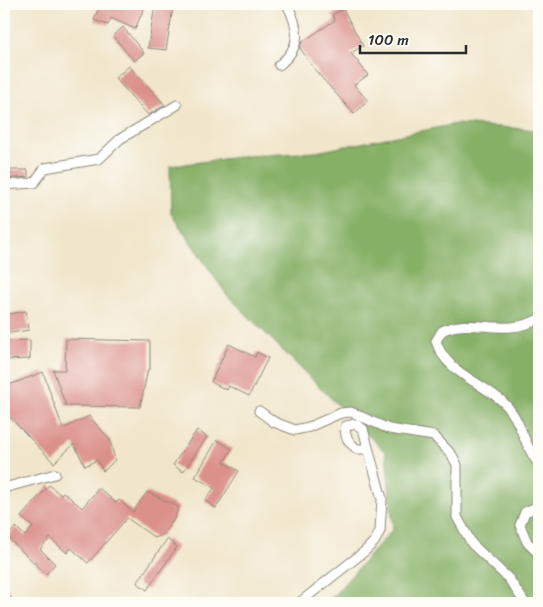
<svg xmlns="http://www.w3.org/2000/svg" width="543" height="607" font-family="Sriracha,sans-serif">
<rect width="100%" height="100%" fill="#fdfcf7"/>
<filter id="ink" filterUnits="userSpaceOnUse"><feTurbulence type="fractalNoise" baseFrequency=".02" numOctaves="2"/><feDisplacementMap in="SourceGraphic" scale="10" xChannelSelector="R" yChannelSelector="G"/><feConvolveMatrix kernelMatrix="1 2 1 2 8 2 1 2 1" color-interpolation-filters="sRGB"/></filter>
<filter id="wash" filterUnits="userSpaceOnUse"><feTurbulence type="fractalNoise" baseFrequency=".0096" numOctaves="4" result="noise"/><feDisplacementMap in="SourceGraphic" scale="20" xChannelSelector="R" yChannelSelector="G"/><feGaussianBlur stdDeviation="1.12" result="paint"/><feColorMatrix in="noise" values="0 0 0 0 0 0 0 0 0 0 0 0 0 0 0 0 0 1.4 0 .05"/><feComposite in="paint" operator="in"/></filter>
<g filter="url(#wash)">
<rect width="100%" height="100%" fill="#f1e6cb"/>
<path fill="#86b066" stroke="#586e48" d="M 456,124 L 539,130 L 539,603 L 327,603 L 393,529 L 386,453 L 227,295 L 171,214 L 170,166 L 246,156 L 316,152 Z"/>
<g id="blocks">
<path fill="#db908a" d="M 100,4 L 146,4 L 135,29 L 111,18 L 108,25 L 94,20 Z
M 155,5 L 173,8 L 166,50 L 148,48 Z
M 343,9 L 363,46 L 351,53 L 368,75 L 354,85 L 368,101 L 354,114 L 315,70 L 300,48 L 302,42 L 335,20 L 332,15 Z
M 123,27 L 144,53 L 134,61 L 113,36 Z
M 129,66 L 165,105 L 148,115 L 115,78 Z
M 4,170 L 28,170 L 28,177 L 4,179 Z
M 26,311 L 29,330 L 4,334 L 4,315 Z
M 66,339 L 150,341 L 150,369 L 148,369 L 140,407 L 66,406 L 53,370 L 65,370 Z
M 30,340 L 30,359 L 4,360 L 4,341 Z
M 229,344 L 255,357 L 257,352 L 268,358 L 249,396 L 229,386 L 227,390 L 211,382 Z
M 43,372 L 63,429 L 89,416 L 110,440 L 115,460 L 106,469 L 103,471 L 97,460 L 85,466 L 74,444 L 54,463 L 4,411 L 4,387 Z
M 197,430 L 207,437 L 183,472 L 173,465 Z
M 217,440 L 232,449 L 224,462 L 239,471 L 216,508 L 205,501 L 214,488 L 195,477 Z
M 49,485 L 61,495 L 63,492 L 82,508 L 99,488 L 116,503 L 119,500 L 133,512 L 147,492 L 179,507 L 174,519 L 162,535 L 155,538 L 127,518 L 88,563 L 71,548 L 67,553 L 50,538 L 40,549 L 55,564 L 46,574 L 7,537 L 16,527 L 25,536 L 33,527 L 21,517 Z
M 167,539 L 177,547 L 147,590 L 137,583 Z
M 4,590 L 16,603 L 4,603 Z"/>
</g>
</g>
<g filter="url(#ink)">
<use href="#blocks" fill-opacity="0" stroke="#8e887b" stroke-width="1"/>
<g fill="none" stroke-linecap="round" stroke-linejoin="round">
<defs>
<path id="minor" d="M 279,65 C 303,46 299,28 287,4
M 4,185 L 34,183 L 45,168 L 99,159 L 120,139 L 177,105
M 539,319 C 504,338 472,316 442,331 L 436,341 C 445,372 481,382 503,402 C 522,419 523,446 539,464
M 259,411 L 274,422 L 295,430 L 309,427 L 341,413 L 351,412 L 389,429 L 434,436 L 452,455 L 457,465 L 457,517 L 472,544 L 509,579 L 525,603
M 4,488 L 55,474
M 539,506 L 525,512 L 520,525 L 527,542 L 539,554
M 299,603 L 365,551 L 375,541 L 380,531 L 382,499 L 363,429 L 356,424 L 346,426 C 343,436 349,443 357,449 L 368,449"/>
</defs>
<use href="#minor" stroke="#8e887b" stroke-width="11"/>
<path stroke="#8e887b" stroke-width="1" stroke-dasharray="1 4" stroke-linecap="butt" d="M 520,333 L 539,348"/>
<use href="#minor" stroke="#fff" stroke-width="9"/>
</g>
</g>
<rect width="543" height="607" fill="none" stroke="#fdfcf7" stroke-width="20"/>
<path d="M360 45v8h106v-8" fill="none" stroke="#2b2b2b" stroke-width="2.5"/>
<text x="368" y="45" font-size="15" fill="#2b2b2b" stroke="#fdfcf7" stroke-width="4" paint-order="stroke">100 m</text>
</svg>
